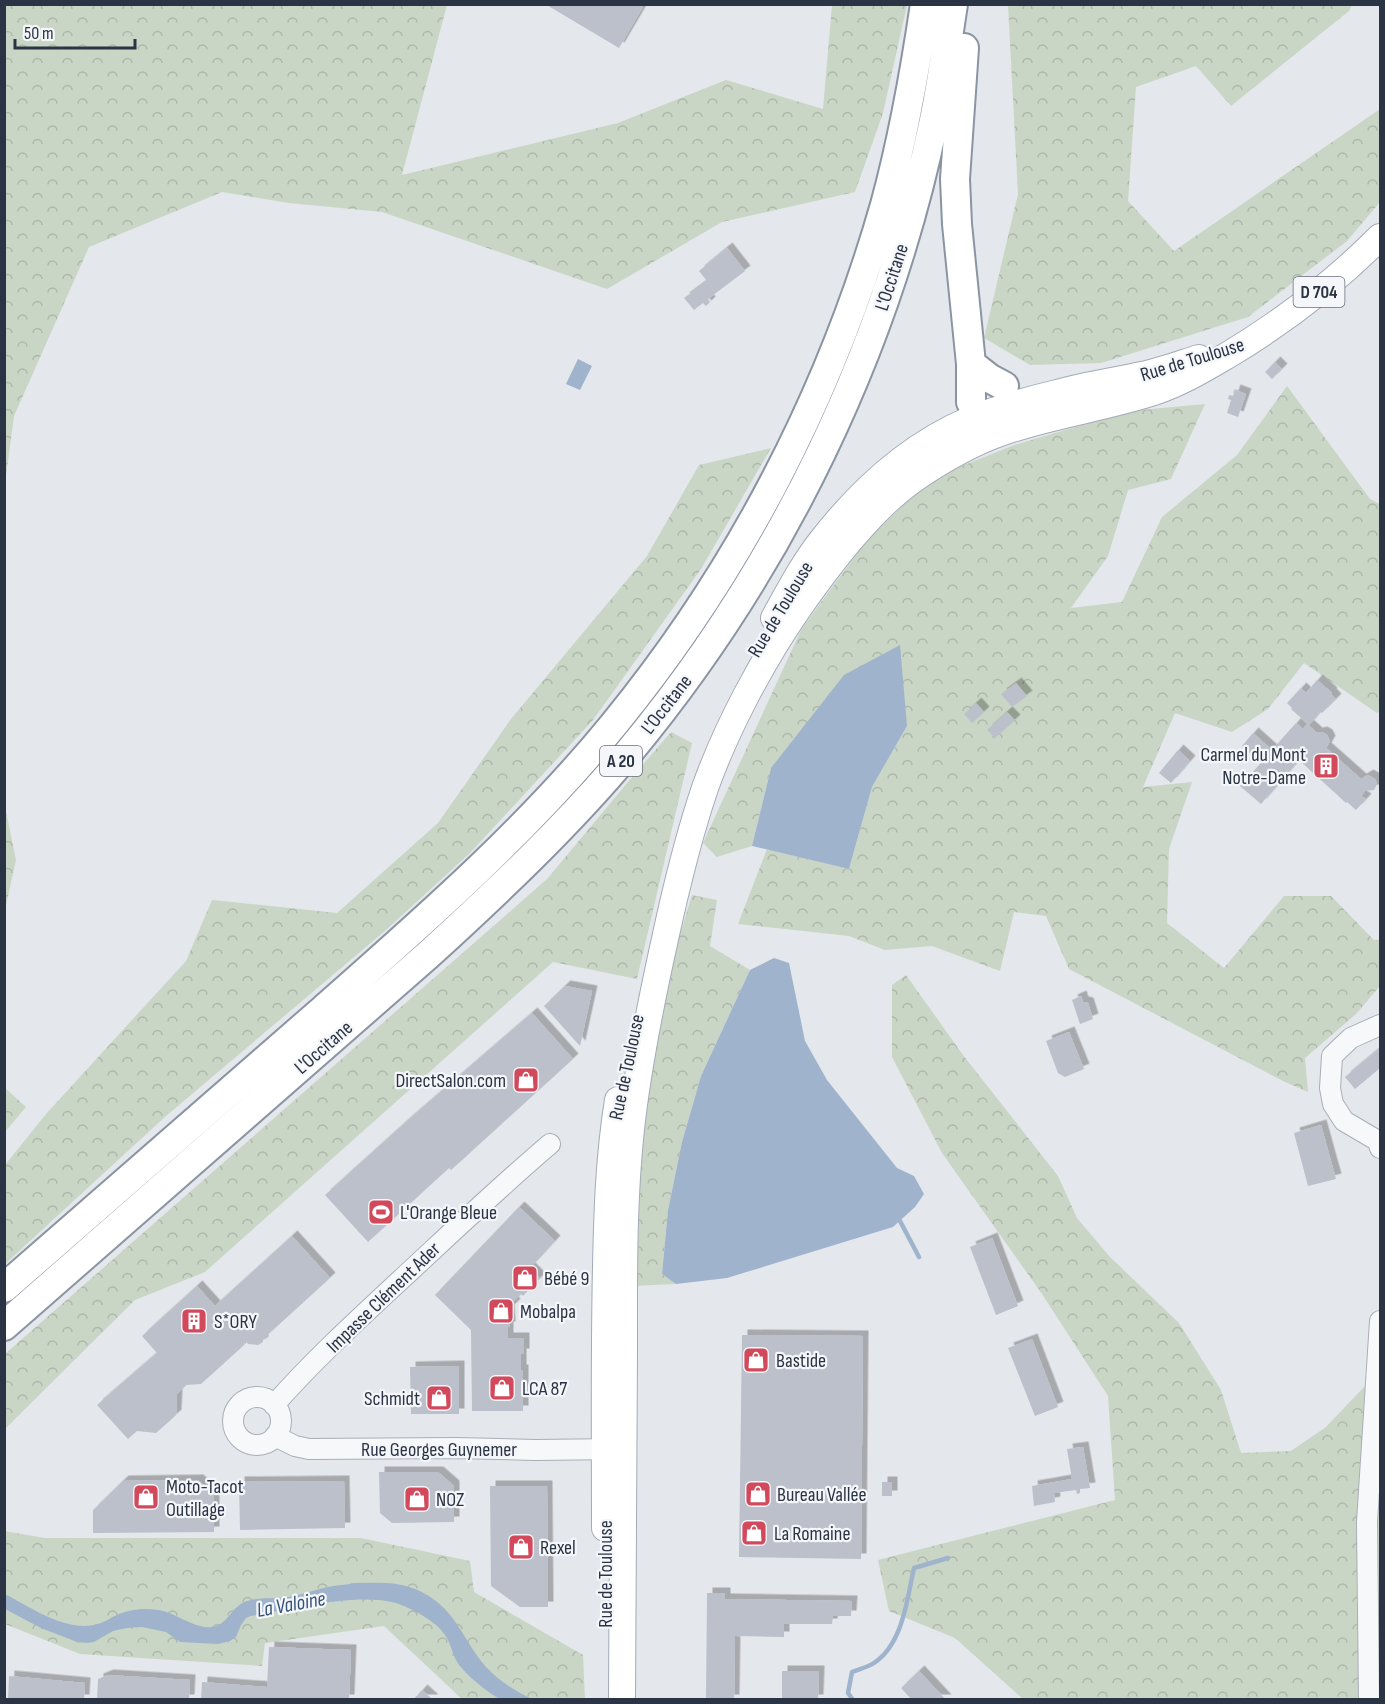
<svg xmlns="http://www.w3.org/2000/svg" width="1385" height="1704" font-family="'Sofia Sans Condensed',sans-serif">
<defs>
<pattern id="forest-crowns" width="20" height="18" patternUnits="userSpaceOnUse" patternTransform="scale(1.5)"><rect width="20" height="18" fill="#c9d6c5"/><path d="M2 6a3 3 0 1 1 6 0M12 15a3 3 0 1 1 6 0" fill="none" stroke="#adb8ab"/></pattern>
<filter id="shadow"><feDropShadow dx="5.5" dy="-5.5" stdDeviation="0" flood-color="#0004"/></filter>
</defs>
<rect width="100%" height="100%" fill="#e4e7ec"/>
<path fill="url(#forest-crowns)" d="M 5,4 L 447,5 L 402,175 L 618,123 L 726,80 L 823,109 L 832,5 L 907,5 L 883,113 L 855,192 L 722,222 L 607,289 L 382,212 L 289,203 L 222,192 L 89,247 L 14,416 L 5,483 Z
M 1008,5 L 1352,5 L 1349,11 L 1231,106 L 1196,66 L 1136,87 L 1128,201 L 1174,251 L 1380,109 L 1380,202 L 1347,241 L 1248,317 L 1101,363 L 1030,365 L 984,338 L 1018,194 Z
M 1287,386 L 1370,499 L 1380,504 L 1380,710 L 1377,713 L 1304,663 L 1268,709 L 1232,732 L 1175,713 L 1143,787 L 1192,782 L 1169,849 L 1167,923 L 1224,968 L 1284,896 L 1331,896 L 1374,940 L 1380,940 L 1380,986 L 1356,1014 L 1305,1058 L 1308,1092 L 1283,1081 L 1069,969 L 1046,916 L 1014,912 L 1000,971 L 932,946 L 885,950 L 849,936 L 738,924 L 767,849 L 849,869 L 872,787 L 907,726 L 771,768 L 752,846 L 717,857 L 703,843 L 802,628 L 868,539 L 932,478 L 1014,445 L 1130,411 L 1205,404 L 1171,479 L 1128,490 L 1108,556 L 1071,608 L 1122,602 L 1162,517 L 1237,455 Z
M 771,448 L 701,569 L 593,720 L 470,853 L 386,930 L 166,1116 L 5,1264 L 5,1165 L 46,1114 L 186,961 L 212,900 L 337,913 L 438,823 L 511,719 L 647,556 L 699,465 Z
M 671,732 L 692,743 L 637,979 L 553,962 L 205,1272 L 135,1300 L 5,1429 L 5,1354 L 547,879 L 638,770 Z
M 4,802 L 16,860 L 5,910 L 4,910 Z
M 692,895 L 717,900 L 710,946 L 750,970 L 701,1076 L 682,1142 L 668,1210 L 662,1274 L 676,1284 L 631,1286 L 638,1125 L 661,996 Z
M 906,975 L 963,1055 L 1058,1176 L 1077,1218 L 1110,1257 L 1179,1323 L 1221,1390 L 1241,1453 L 1291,1451 L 1326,1427 L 1380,1370 L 1380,1699 L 1023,1699 L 955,1638 L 889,1611 L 878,1560 L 1115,1500 L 1108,1396 L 1042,1294 L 942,1153 L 892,1057 L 892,985 Z
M 5,1088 L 26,1107 L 5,1132 Z
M 4,1531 L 45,1538 L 361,1538 L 470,1561 L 474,1592 L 583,1655 L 585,1699 L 462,1699 L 384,1626 L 265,1643 L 262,1666 L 80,1654 L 5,1624 Z"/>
<path fill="#9fb4cc" d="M 578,359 L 592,366 L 580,390 L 566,384 Z
M 900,645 L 907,726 L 872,787 L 849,869 L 752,846 L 771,768 L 844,675 Z
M 774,958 L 789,963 L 805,1041 L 827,1080 L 897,1168 L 914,1176 L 924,1194 L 915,1207 L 893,1227 L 727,1278 L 676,1284 L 662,1274 L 668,1210 L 682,1142 L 701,1076 L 750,970 Z
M 355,1583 C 375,1583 396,1581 415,1589 C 456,1606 461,1638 486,1667 C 498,1680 516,1692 532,1699 C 523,1700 508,1702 500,1699 C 488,1693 462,1672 456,1660 C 452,1652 450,1642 445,1635 C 436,1621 411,1608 396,1603 C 358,1592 291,1609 251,1616 L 246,1618 L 241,1625 L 236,1637 L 230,1641 L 218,1644 L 180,1642 L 166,1632 L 142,1627 L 127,1628 L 113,1631 L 94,1642 L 87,1643 L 77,1642 L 41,1628 L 5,1609 L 5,1594 C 32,1608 67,1633 98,1624 C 105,1622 112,1617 119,1614 C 132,1609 145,1608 159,1610 C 176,1613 195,1629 211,1627 C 228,1626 231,1606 247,1601 C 260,1597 275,1599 288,1597 C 301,1595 314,1590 328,1587 C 337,1585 346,1585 355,1583 Z"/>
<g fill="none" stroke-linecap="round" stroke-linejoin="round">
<path stroke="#9fb4cc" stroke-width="4.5" d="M 900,1221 L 919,1257
M 853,1700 L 848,1693 L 852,1672 C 859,1669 868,1667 874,1663 C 903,1644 907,1599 914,1568 L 948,1558"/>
</g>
<path fill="#bbc0ca" filter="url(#shadow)" d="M 545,4 L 639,4 L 643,7 L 619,48 Z
M 727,248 L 745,271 L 708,299 L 710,302 L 706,306 L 703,303 L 694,310 L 684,298 L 707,281 L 699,271 Z
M 1275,362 L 1282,369 L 1272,379 L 1265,372 Z
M 1235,390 L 1246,394 L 1238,417 L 1227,413 L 1231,400 L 1228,399 L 1229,395 L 1233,396 Z
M 1317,680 L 1332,693 L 1331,694 L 1336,699 L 1322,713 L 1320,712 L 1309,725 L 1291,709 L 1292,708 L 1287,703 L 1301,688 L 1306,693 Z
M 1016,683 L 1027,696 L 1012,707 L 1001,694 Z
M 976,703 L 984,712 L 972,723 L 964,714 Z
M 1007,712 L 1015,720 L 995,738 L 987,730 Z
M 1296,723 L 1303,729 L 1307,724 L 1317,733 L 1322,732 L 1327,735 L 1330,741 L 1326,748 L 1361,779 L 1368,775 L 1375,779 L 1377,784 L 1374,790 L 1365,791 L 1361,796 L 1366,799 L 1356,810 L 1347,802 L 1346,803 L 1299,760 L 1261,804 L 1240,786 L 1261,763 L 1242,746 L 1253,733 L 1272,750 Z
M 1178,750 L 1190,761 L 1171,783 L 1159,773 Z
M 565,986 L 592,991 L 580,1046 L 544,1006 Z
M 1081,996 L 1083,1002 L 1088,1003 L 1093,1019 L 1080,1024 L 1072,1000 Z
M 532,1013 L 573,1059 L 451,1170 L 449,1168 L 368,1242 L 325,1195 L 407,1121 Z
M 1069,1032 L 1084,1069 L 1065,1077 L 1058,1073 L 1046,1041 Z
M 1380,1048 L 1380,1068 L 1355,1089 L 1345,1077 Z
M 1321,1125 L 1336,1179 L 1308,1186 L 1294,1133 Z
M 519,1207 L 555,1241 L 530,1268 L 540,1278 L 523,1296 L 521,1294 L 513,1302 L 515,1304 L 509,1310 L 510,1327 L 508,1327 L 508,1338 L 524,1338 L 524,1354 L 521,1354 L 521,1370 L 523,1370 L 523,1411 L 472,1411 L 471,1330 L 435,1295 Z
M 292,1236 L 330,1278 L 263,1339 L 263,1342 L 258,1345 L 248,1344 L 245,1340 L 244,1345 L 201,1384 L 186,1385 L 177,1394 L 176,1415 L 156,1433 L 137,1431 L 128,1439 L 97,1405 L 157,1353 L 142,1336 L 197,1286 L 215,1306 Z
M 992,1238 L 1018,1306 L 996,1315 L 970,1247 Z
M 742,1335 L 863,1336 L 861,1559 L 739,1557 Z
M 1032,1339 L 1058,1407 L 1035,1416 L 1008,1348 Z
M 459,1366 L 459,1414 L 411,1414 L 410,1367 Z
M 1083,1447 L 1090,1488 L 1080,1489 L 1080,1493 L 1077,1494 L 1076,1490 L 1054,1493 L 1055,1502 L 1034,1506 L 1032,1486 L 1072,1479 L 1067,1449 Z
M 379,1472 L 438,1472 L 454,1486 L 454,1522 L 392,1523 L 380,1513 Z
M 198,1480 L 214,1495 L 214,1532 L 93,1533 L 93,1510 L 123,1481 Z
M 344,1481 L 345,1528 L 240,1530 L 239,1482 Z
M 882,1482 L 892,1482 L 892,1496 L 882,1496 Z
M 490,1486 L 547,1486 L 548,1607 L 520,1607 L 491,1586 Z
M 707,1593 L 725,1593 L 725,1599 L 852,1601 L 851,1616 L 833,1616 L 832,1624 L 784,1624 L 784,1637 L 735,1636 L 734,1700 L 706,1700 Z
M 269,1647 L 351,1650 L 349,1700 L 201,1700 L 202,1682 L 267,1687 Z
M 782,1671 L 819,1671 L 818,1700 L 782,1700 Z
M 919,1671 L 946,1700 L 912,1700 L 901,1688 Z
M 108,1675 L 190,1680 L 189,1700 L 97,1700 L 98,1679 Z
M 9,1676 L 85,1683 L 84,1700 L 8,1700 Z
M 422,1690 L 433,1700 L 413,1700 Z"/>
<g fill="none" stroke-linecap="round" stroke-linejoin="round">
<defs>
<path id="minor" d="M 1380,1025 L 1351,1038 L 1332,1056 L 1330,1088 L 1333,1104 L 1344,1121 L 1378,1141 L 1380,1148
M233 1421a24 24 0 1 1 48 0a24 24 0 1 1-48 0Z
M 274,1405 C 311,1363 353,1324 394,1286 C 446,1238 496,1190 550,1144
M 275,1436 L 295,1446 L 309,1449 L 456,1448 L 535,1450 L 618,1449
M 1369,1700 L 1367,1522 L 1380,1321"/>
<path id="major" d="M 774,618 C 789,591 803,564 822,540 C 861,490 911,445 969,420 C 997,408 1028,400 1057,393 C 1085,385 1114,381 1142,375 C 1161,371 1180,364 1199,358
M 605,1528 C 605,1441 604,1355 606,1268 C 607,1212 609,1156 618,1100
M 622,1700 C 623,1583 623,1466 624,1350 C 624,1276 623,1203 631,1129 C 638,1065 651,1002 665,939 C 676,888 688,838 705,788 C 726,729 762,661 798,609 C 829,565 870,510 914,479 C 942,460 971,443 1003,432 C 1052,415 1105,408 1154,392 C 1181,383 1204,369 1228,355 C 1283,322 1335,282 1380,237"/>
<path id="highway" d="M 964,48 L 955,179 L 957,224 L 971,364 L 971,402
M 971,364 L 989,378 L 1004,386
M 4,1288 C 111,1195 218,1102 324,1009 C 426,919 529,829 615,723 C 740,570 831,394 885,205 C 903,139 915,72 925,4
M 4,1326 L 429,954 C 499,890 568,825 629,752 C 780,570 886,352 934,120 C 942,82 947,43 953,4"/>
</defs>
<use href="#minor" stroke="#a9aeb7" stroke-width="22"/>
<use href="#major" stroke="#a3abb8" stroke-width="28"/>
<use href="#highway" stroke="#8b94a3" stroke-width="32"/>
<use href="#minor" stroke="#f7f8fa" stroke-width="20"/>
<use href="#major" stroke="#fff" stroke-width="26"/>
<use href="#highway" stroke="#fff" stroke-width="28"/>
</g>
<defs>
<symbol id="building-square" viewBox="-11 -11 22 22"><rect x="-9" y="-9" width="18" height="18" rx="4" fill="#d1495b" stroke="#f4f6f9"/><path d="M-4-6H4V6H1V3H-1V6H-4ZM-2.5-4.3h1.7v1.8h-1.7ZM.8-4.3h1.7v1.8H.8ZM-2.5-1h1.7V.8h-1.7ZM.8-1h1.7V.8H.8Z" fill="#fff"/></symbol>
<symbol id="shop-square" viewBox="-11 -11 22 22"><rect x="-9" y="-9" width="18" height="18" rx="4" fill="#d1495b" stroke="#f4f6f9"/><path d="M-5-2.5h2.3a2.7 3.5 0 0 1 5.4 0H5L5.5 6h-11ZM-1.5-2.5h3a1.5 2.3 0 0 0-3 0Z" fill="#fff"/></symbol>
<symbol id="stadium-square" viewBox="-11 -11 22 22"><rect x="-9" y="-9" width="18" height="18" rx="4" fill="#d1495b" stroke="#f4f6f9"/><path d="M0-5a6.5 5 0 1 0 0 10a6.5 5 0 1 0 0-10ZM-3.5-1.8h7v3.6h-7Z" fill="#fff"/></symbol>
</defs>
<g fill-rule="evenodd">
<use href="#building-square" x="1311" y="751" width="30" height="30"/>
<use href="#shop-square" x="511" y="1065" width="30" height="30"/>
<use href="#stadium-square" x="366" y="1197" width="30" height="30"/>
<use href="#shop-square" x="510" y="1263" width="30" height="30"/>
<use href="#shop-square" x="486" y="1296" width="30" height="30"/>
<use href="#building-square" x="179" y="1306" width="30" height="30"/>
<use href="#shop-square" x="741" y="1345" width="30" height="30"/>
<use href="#shop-square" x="487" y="1373" width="30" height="30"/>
<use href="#shop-square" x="424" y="1383" width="30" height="30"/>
<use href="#shop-square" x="743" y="1479" width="30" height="30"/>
<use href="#shop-square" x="131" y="1482" width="30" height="30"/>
<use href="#shop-square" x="402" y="1484" width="30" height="30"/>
<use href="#shop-square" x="739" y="1518" width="30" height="30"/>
<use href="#shop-square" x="506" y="1532" width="30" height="30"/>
</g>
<g text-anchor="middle" stroke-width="4.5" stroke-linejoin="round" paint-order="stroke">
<g fill="#f4f6f9" stroke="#676e7b" stroke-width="1.5">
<rect x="1293.5" y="277" width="51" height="30" rx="4.5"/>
<rect x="600" y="746" width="42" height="30" rx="4.5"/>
</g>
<g font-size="18" font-weight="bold" fill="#2b3445">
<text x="1319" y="298">D 704</text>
<text x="621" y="767">A 20</text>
</g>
<g font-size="20" fill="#2b3445" stroke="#f4f6f9">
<text transform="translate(891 277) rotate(-72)" y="7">L'Occitane</text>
<text transform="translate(1192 359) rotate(-17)" y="7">Rue de Toulouse</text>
<text transform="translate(780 609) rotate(-59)" y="7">Rue de Toulouse</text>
<text transform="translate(666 704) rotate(-52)" y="7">L'Occitane</text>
<text transform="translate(323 1047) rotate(-41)" y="7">L'Occitane</text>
<text transform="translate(626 1067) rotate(-78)" y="7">Rue de Toulouse</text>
<text transform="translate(383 1297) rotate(-44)" y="7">Impasse Clément Ader</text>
<text x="439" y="1456">Rue Georges Guynemer</text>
<text transform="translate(605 1574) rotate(-90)" y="7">Rue de Toulouse</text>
</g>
<g font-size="20" fill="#2b3445" stroke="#f4f6f9" text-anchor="start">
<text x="1306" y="761" text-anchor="end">Carmel du Mont<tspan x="1306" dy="23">Notre-Dame</tspan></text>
<text x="506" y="1087" text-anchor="end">DirectSalon.com</text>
<text x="400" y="1219">L'Orange Bleue</text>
<text x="544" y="1285">Bébé 9</text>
<text x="520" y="1318">Mobalpa</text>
<text x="214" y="1328">S*ORY</text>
<text x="776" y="1367">Bastide</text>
<text x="522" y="1395">LCA 87</text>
<text x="420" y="1405" text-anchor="end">Schmidt</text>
<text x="166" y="1493">Moto-Tacot<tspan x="166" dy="23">Outillage</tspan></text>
<text x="777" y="1501">Bureau Vallée</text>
<text x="436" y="1506">NOZ</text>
<text x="774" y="1540">La Romaine</text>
<text x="540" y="1554">Rexel</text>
</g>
<g font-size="21" font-style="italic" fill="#34527a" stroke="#f4f6f9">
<text transform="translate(291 1604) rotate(-10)" y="7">La Valoine</text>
</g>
</g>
<rect width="1385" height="1704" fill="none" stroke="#2b3445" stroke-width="12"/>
<path d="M15 39v9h120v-9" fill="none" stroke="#2b3445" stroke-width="3"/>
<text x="24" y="39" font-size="18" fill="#2b3445" stroke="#f4f6f9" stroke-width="4.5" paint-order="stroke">50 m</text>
</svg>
